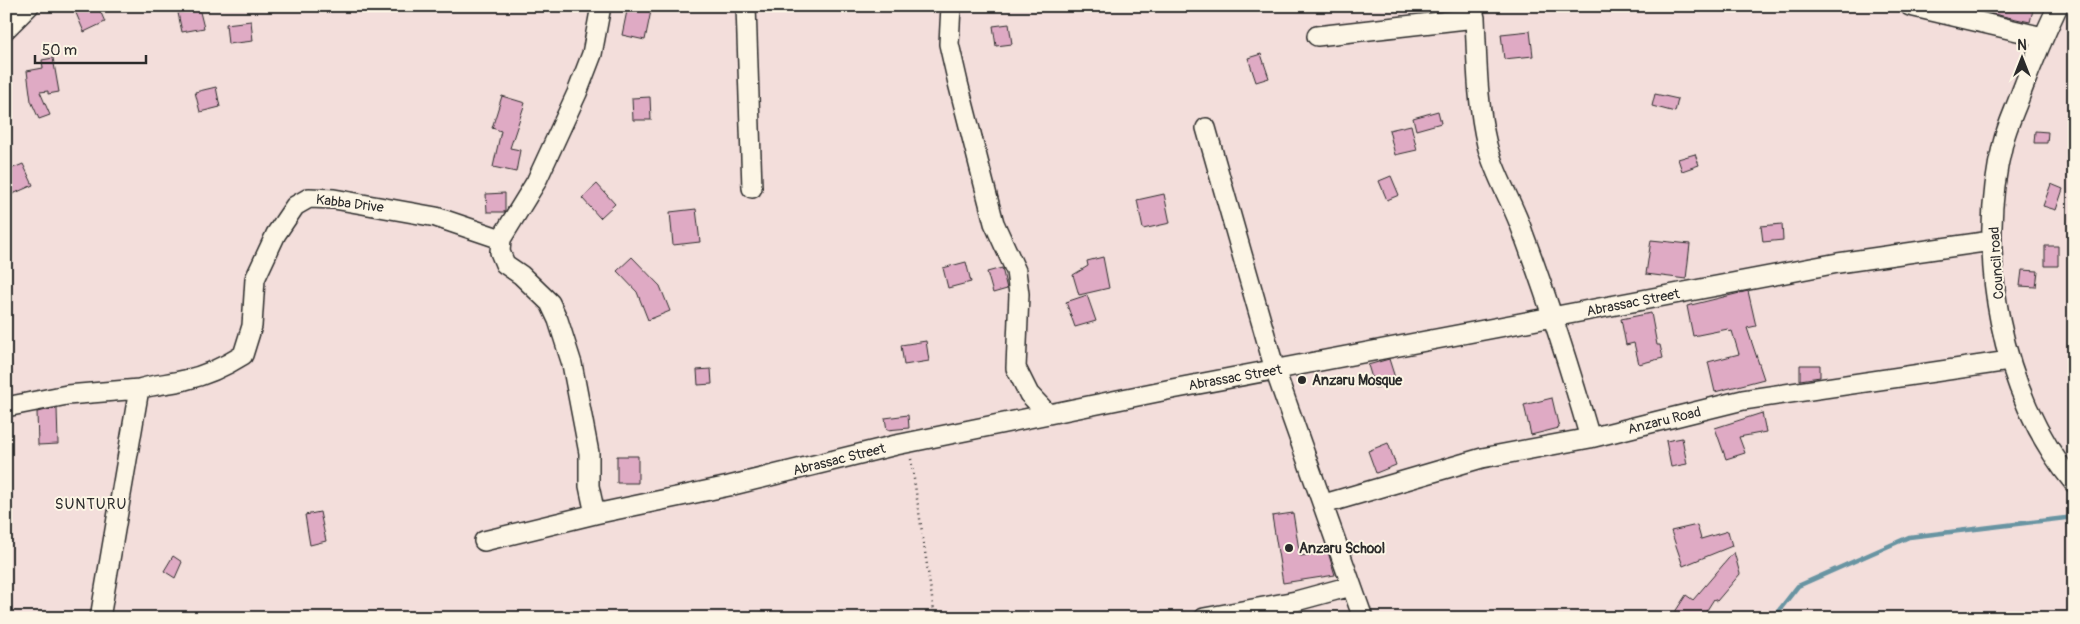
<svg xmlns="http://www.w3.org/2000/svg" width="2080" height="624" font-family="Pangolin,sans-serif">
<rect width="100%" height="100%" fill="#f3dedb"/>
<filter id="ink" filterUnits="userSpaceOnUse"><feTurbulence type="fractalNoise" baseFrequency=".02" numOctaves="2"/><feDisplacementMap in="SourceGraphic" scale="10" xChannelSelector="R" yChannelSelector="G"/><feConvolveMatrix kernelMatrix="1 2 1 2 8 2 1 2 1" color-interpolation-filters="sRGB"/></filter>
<g filter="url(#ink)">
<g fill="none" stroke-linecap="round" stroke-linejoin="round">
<path stroke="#6894a2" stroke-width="4.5" d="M 1773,618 L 1798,586 L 1909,537 L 2074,517"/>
</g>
<path fill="#dfaac4" stroke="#2b2b2b" d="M 73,6 L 98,6 L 105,22 L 84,32 Z
M 628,6 L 652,6 L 645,40 L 622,35 Z
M 1981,6 L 2034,6 L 2030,22 L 1980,11 Z
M 199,8 L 204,28 L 182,32 L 178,13 Z
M 251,21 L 253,41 L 228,44 L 226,24 Z
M 1009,24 L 1012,44 L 996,46 L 993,26 Z
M 1530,31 L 1533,56 L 1504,59 L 1501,34 Z
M 1261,54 L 1269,78 L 1256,82 L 1248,58 Z
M 53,58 L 59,92 L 48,94 L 48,91 L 40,92 L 50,115 L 39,119 L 31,101 L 27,71 L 43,68 L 42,60 Z
M 216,87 L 220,107 L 200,112 L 195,92 Z
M 1655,94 L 1678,99 L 1675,112 L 1652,106 Z
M 502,96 L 525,103 L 510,148 L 520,150 L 516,172 L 493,167 L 501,131 L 492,128 Z
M 650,97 L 651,120 L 633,120 L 632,98 Z
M 1438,111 L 1441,123 L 1416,130 L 1413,118 Z
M 1411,125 L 1417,150 L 1395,155 L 1389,130 Z
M 2035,131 L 2048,132 L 2047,143 L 2034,143 Z
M 1695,154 L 1699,165 L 1682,171 L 1678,159 Z
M 23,164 L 33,185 L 6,197 L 6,171 Z
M 1391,176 L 1399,195 L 1387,200 L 1379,181 Z
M 597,184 L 615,204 L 600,218 L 582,198 Z
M 2051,184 L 2063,189 L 2056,210 L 2043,206 Z
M 505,193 L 505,212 L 487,212 L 486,194 Z
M 1164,194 L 1170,223 L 1143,229 L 1137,200 Z
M 696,209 L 700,242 L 673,245 L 670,212 Z
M 1782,224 L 1783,240 L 1763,242 L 1761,226 Z
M 1651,240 L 1690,244 L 1686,279 L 1646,274 Z
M 2045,246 L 2058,246 L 2058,266 L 2045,266 Z
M 632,257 L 660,286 L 670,311 L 648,320 L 637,292 L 617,271 Z
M 1103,257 L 1109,288 L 1079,295 L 1073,275 L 1088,266 L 1087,261 Z
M 966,262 L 971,282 L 948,288 L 943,268 Z
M 1002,268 L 1007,289 L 993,293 L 987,272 Z
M 2022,270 L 2038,271 L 2036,287 L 2020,286 Z
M 1748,291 L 1756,326 L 1747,328 L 1764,379 L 1715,392 L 1708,362 L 1739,354 L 1732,331 L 1729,332 L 1728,329 L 1693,336 L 1687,306 Z
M 1087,295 L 1096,321 L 1075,327 L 1066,302 Z
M 1651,313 L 1657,345 L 1660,345 L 1663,358 L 1639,364 L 1634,343 L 1626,345 L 1621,319 Z
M 926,341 L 929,361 L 904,365 L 901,345 Z
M 1389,359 L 1396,381 L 1375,388 L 1368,365 Z
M 1800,365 L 1820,365 L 1820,377 L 1800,380 Z
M 711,369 L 712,384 L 698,385 L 697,370 Z
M 1552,398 L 1559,428 L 1531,435 L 1524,405 Z
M 57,408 L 58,444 L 38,445 L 37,412 Z
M 1762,413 L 1766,432 L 1739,437 L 1745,453 L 1726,459 L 1715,428 Z
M 908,415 L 909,428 L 887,430 L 885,418 Z
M 1682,438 L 1687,464 L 1671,467 L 1666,441 Z
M 1388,443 L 1396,465 L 1376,473 L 1368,451 Z
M 617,456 L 638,456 L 638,483 L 617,483 Z
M 320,512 L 326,541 L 310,545 L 305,515 Z
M 1293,513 L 1300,556 L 1328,552 L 1335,575 L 1283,583 L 1272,516 Z
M 1697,525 L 1701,539 L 1728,531 L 1732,546 L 1683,566 L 1671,531 Z
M 1734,552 L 1740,574 L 1717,601 L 1714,599 L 1702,618 L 1671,618 L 1686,595 L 1693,600 Z
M 173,556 L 182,562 L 175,578 L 164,571 Z"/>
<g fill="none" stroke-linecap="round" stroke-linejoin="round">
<defs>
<path id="minor" d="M 746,6 L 752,188
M 951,6 L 949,44 L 958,83 L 994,223 L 1016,271 L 1019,294 L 1016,368 L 1029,394 L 1048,414
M 1472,6 L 1475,18 C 1477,61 1477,103 1487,145 C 1495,176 1513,203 1523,233 C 1548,300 1570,369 1590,438
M 1910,6 L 2043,37
M 2058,6 C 2044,35 2032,64 2021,93 C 2015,110 2007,126 2003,143 C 1975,254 2000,394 2074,483
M 6,29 L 29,6
M 1317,36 L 1475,18
M 1206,128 L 1275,370 L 1363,618
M 6,407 L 67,395 L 139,389
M 1324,504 L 1482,458 L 1590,438 L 1743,400 L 2009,361
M 595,514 L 589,486 L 589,453 L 572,364 L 558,320 L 550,303 L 521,275 L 505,264 L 500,252 L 501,239 L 536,182 L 577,93 L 592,54 L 601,6
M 484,541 L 595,514 L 729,486 L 896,445 L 1172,389 L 1838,263 L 1991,241
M 100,618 L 139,389 C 154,384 170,384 185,380 C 207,375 224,367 243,355 L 252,326 L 255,279 L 276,234 L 295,206 L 309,198 L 334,199 L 436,217 L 501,239
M 1204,618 L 1296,601 L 1351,586"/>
</defs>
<use href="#minor" stroke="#2b2b2b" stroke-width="22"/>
<path stroke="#2b2b2b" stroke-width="2.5" stroke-dasharray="1 4" stroke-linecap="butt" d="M 911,459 L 935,618"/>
<use href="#minor" stroke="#fcf5e5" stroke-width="19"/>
</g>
</g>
<g fill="#2b2b2b" stroke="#fcf5e5" stroke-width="2">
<circle cx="1302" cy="380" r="5"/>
<circle cx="1289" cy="548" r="5"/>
</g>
<g text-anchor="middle" stroke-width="4" stroke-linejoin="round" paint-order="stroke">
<g font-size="14" fill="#2b2b2b" stroke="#fcf5e5">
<text transform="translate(350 203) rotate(7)" y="5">Kabba Drive</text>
<text transform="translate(1996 263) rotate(-94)" y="5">Council road</text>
<text transform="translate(1633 302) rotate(-11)" y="5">Abrassac Street</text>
<text transform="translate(1235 377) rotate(-10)" y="5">Abrassac Street</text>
<text transform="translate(1664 420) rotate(-14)" y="5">Anzaru Road</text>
<text transform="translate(839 459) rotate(-14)" y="5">Abrassac Street</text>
</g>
<g font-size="14" font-weight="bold" fill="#2b2b2b" stroke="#fcf5e5" text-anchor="start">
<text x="1312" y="385">Anzaru Mosque</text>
<text x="1299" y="553">Anzaru School</text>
</g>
<g font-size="15" letter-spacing="1" fill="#2b2b2b" stroke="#fcf5e5">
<text x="91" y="509">SUNTURU</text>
</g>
</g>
<rect width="2080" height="624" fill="none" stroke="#fcf5e5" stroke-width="25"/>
<rect x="12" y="12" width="2055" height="599" fill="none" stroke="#2b2b2b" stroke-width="2" filter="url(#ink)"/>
<g transform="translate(2022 58)" stroke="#fcf5e5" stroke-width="4" paint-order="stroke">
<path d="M0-4L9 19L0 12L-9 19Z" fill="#2b2b2b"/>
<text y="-8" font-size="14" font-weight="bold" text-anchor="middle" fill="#2b2b2b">N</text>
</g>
<path d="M35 55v8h111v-8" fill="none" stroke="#2b2b2b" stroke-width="2.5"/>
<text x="42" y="55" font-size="15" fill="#2b2b2b" stroke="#fcf5e5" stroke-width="4" paint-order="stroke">50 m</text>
</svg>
